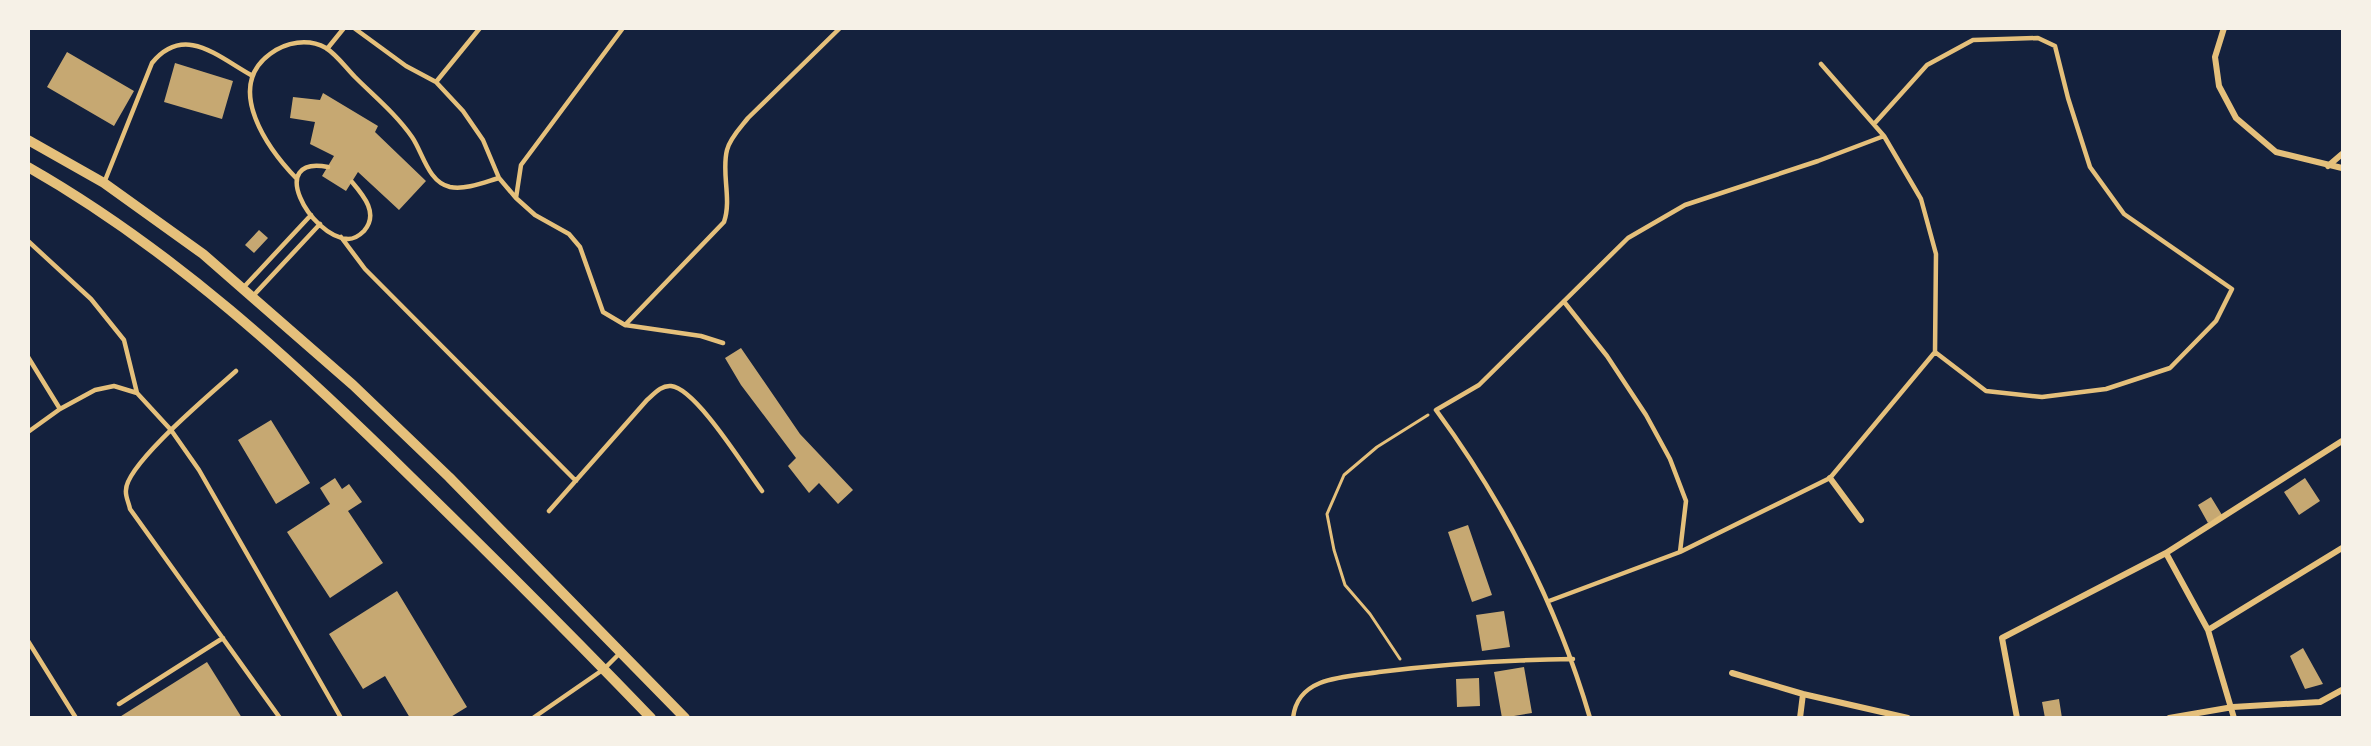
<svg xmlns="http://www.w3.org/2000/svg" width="2371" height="746" font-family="'DejaVu Sans',sans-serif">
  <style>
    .building { fill: #c6a872 }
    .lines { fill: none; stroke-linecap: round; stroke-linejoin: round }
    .path { stroke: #e5c07b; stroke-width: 3 }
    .service { stroke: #e5c07b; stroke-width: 4.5 }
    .minor { stroke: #e5c07b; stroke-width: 6 }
    .tertiary { stroke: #e5c07b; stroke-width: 10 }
  </style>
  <rect width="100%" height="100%" fill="#14213d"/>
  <!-- building -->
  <path class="building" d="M67,52l67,39 -20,35 -67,-39z
    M175,63l58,18 -11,38 -58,-17z
    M323,93l55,33 -3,6 51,49 -27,29 -41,-38 -12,19 -24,-15 12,-20 -24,-12 5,-22 -25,-4 3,-21 27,3z
    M259,230l9,8 -14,15 -9,-8z
    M741,348l59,86 53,56 -15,14 -19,-21 -10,10 -21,-27 8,-8 -55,-73 -16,-27z
    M271,420l39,63 -34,21 -38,-64z
    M335,478l7,11 7,-5 13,18 -14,9 35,52 -53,35 -43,-66 43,-28 -10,-16z
    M2305,478l15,23 -21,14 -15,-23z
    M2211,497l11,18 -14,8 -10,-18z
    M1468,525l24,70 -20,7 -24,-70z
    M397,591l70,116 -18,11h-39l-25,-42 -22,13 -34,-55z
    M1504,611l6,36 -28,4 -6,-36z
    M2303,648l20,36 -18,5 -15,-33z
    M207,662l35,56h-124z
    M1524,667l8,46 -30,5 -8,-46z
    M1479,678l1,28 -23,1 -1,-28z
    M2059,699l3,19h-17l-3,-16z"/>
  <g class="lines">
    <!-- path -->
    <path class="path" d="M1400,659l-30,-45 -25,-29 -11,-35 -7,-36 17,-39 33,-28 51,-32"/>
    <!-- service -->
    <path class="service" d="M354,28l52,38 30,16 27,29 20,29 16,38 17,20 19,17 34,19 11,13 23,65 22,13 76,11 22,7
      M327,49l17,-21
      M436,82l44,-54
      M1874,124l53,-59 46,-25 65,-2 17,8 13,52 22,69 34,47 108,75 -16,32 -46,47 -64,21 -64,8 -56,-6 -51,-39
      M328,167c-62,-12 -19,69 20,72 7,0 12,-4 16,-8 15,-17 0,-35 -12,-49
      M297,179c-29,-30 -73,-91 -27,-125 16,-12 38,-16 56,-6 11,7 20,20 29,29 20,20 41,37 57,60 11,16 16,45 38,50 16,3 35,-5 49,-9
      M104,183l48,-120c32,-39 65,-7 99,12
      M516,198l5,-33 102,-137
      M341,237l24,32 211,212
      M28,241l63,58 33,41 13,53
      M243,288l68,-73
      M253,296l67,-72
      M1565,303l42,53 39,59 24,44 16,42 -6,51
      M625,325l99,-103c8,-23 -3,-49 3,-72 3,-12 14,-23 21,-32l92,-90
      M28,357l32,52
      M236,371c-22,20 -110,93 -110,119 -1,6 3,13 4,19l150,209
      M28,432l32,-23 35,-19 19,-4 23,7 34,37 28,40 142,248
      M549,511l98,-111c7,-6 14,-15 24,-14 25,2 75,84 91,105
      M1549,601l131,-49 150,-74 105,-126 1,-98 -15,-55 -37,-63 -63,-72
      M28,641l48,77
      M119,704l104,-66
      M533,718l71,-49 16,-16
      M1293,718c2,-17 10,-28 27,-35 18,-7 39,-8 59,-11 64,-8 129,-12 194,-13
      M1590,718c-33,-113 -85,-214 -154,-308l43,-25 149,-147 57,-33 133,-44 66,-25"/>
    <!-- minor -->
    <path class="minor" d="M2224,28l-9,29 4,29 17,32 40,34 66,16
      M2328,166l14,-12
      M1830,478l31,42
      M2166,553l42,77 26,88
      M2208,630l134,-82
      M1732,673l71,21 105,24
      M1800,718l3,-24
      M2017,718l-15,-80 164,-85 176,-112
      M2169,718l64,-11 87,-5 22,-12"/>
    <!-- tertiary -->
    <path class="tertiary" d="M28,140l76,43 99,71 150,131 96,92 236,241
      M28,167c144,82 266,195 383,310 81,79 161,159 240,241"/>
  </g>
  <!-- border -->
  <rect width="2371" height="746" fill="none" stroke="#f6f1e7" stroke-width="60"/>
</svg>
